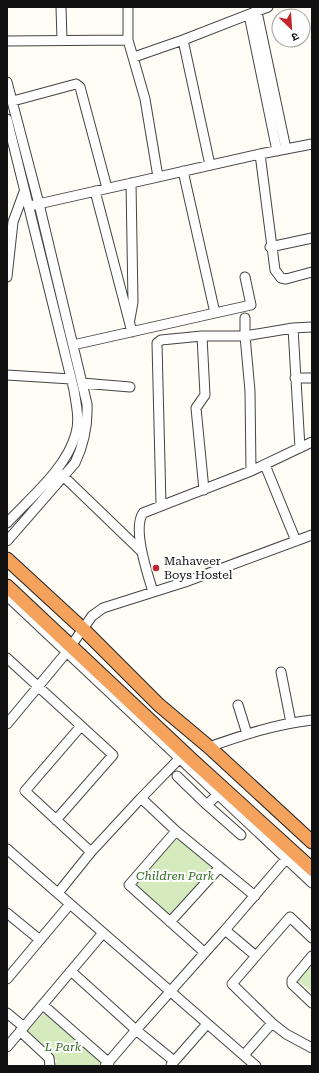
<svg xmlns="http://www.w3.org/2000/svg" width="319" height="1073" font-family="'Roboto Serif','Noto Sans Devanagari',serif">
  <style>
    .park { fill: #d5ebbd }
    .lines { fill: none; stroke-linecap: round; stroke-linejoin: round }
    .minor-casing { stroke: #444; stroke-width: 11 }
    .highway-casing { stroke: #222; stroke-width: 15 }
    .minor { stroke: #fff; stroke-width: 9 }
    .highway { stroke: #f5a25d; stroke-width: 13 }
    .poi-dot { fill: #c4262e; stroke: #fff; stroke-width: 1.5 }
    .labels { text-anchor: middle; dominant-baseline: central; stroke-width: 4; stroke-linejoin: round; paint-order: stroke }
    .poi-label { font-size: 12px; fill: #111; stroke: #fff; text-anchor: start }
    .park-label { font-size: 12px; font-style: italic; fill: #2f6b1f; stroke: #fff }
  </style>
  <rect width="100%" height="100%" fill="#fffdf5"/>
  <!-- park -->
  <path class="park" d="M179,835l36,31 -45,50 -35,-31z
    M312,963v29l-14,-11z
    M45,1012l58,50 -3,4h-48l5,-5 -31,-28z"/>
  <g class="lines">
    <defs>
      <path id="minor" d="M61,7l1,33
        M128,7v33l17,59 13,78
        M257,12l29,137
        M249,15l28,136
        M183,40l85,-33
        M7,41l121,-1
        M134,57l49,-17 27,125
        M7,82l32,122 48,200c1,21 -3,40 -12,59l-68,78
        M13,101l63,-17 4,3 27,101
        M7,119l67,271c2,14 6,29 2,43 -9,35 -45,64 -69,90
        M260,154l15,116 6,8 5,1 26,-7
        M183,171l32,142 36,-8 -6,-28
        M95,191l37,141
        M34,205l226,-51 52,-10
        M270,247l42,-9
        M7,277l6,-55 11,-30
        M130,319l3,-17 -2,-119
        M202,336l3,59 -9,13 8,82
        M73,345l142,-32
        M7,375l64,4
        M295,378h17
        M82,383l48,4
        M300,448l-7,-120 19,-1
        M265,465l31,76
        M251,471l-1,-80 -5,-55 48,-8
        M59,472l82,79
        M161,505l-4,-162 4,-3 41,-4h43v-18
        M153,592c-5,-17 -21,-63 -10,-79l108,-42 61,-29
        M7,596l305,287
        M7,658l106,97 -57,65
        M281,672l10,51
        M238,705l9,29
        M7,724l59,-71 26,-37 11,-8 82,-26 127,-47
        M81,726l-56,65 66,61
        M209,747c34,-12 67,-23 103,-27
        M180,758l-39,40 35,33 79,65
        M177,776l30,29
        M218,794l-11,11 34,30
        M176,831l-47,54 75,67
        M7,849l249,217
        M58,893l33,-41 50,-54
        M7,913l33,27
        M170,922l50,-55
        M225,930l61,-71
        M256,956l34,-39 22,21
        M312,956l-20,24v4l20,19
        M72,972l64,58 89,-100 31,26 -24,28 40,39
        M7,979l63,-75
        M43,1005l66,58
        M7,1013l17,14
        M20,1031l29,27 1,8
        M7,1047l96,-114
        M244,1055l28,-32 14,11 26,14
        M171,1065l36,-41
        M105,1066l31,-36 38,31"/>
      <path id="highway" d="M7,559l76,70 76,76 50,42 103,95
        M7,586l184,173 121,110"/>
    </defs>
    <!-- minor casing -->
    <use href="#minor" class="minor-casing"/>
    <!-- highway casing -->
    <use href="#highway" class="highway-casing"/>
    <!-- minor -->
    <use href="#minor" class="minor"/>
    <!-- highway -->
    <use href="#highway" class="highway"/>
  </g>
  <!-- markers -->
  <circle class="poi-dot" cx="156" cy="568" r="4"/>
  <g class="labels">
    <!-- poi labels -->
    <g class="poi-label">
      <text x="164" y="561">Mahaveer<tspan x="164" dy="14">Boys Hostel</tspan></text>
    </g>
    <!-- park labels -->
    <g class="park-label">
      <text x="175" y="876">Children Park</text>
      <text x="63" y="1047">L Park</text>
    </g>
  </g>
  <!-- border -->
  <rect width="319" height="1073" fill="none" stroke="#111111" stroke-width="16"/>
  <!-- north arrow -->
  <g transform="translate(291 28) rotate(155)"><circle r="19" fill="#ffffff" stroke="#a0a0a0"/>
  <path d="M0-3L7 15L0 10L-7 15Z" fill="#c4262e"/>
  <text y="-6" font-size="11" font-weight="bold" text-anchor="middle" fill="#111111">उ</text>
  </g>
</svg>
